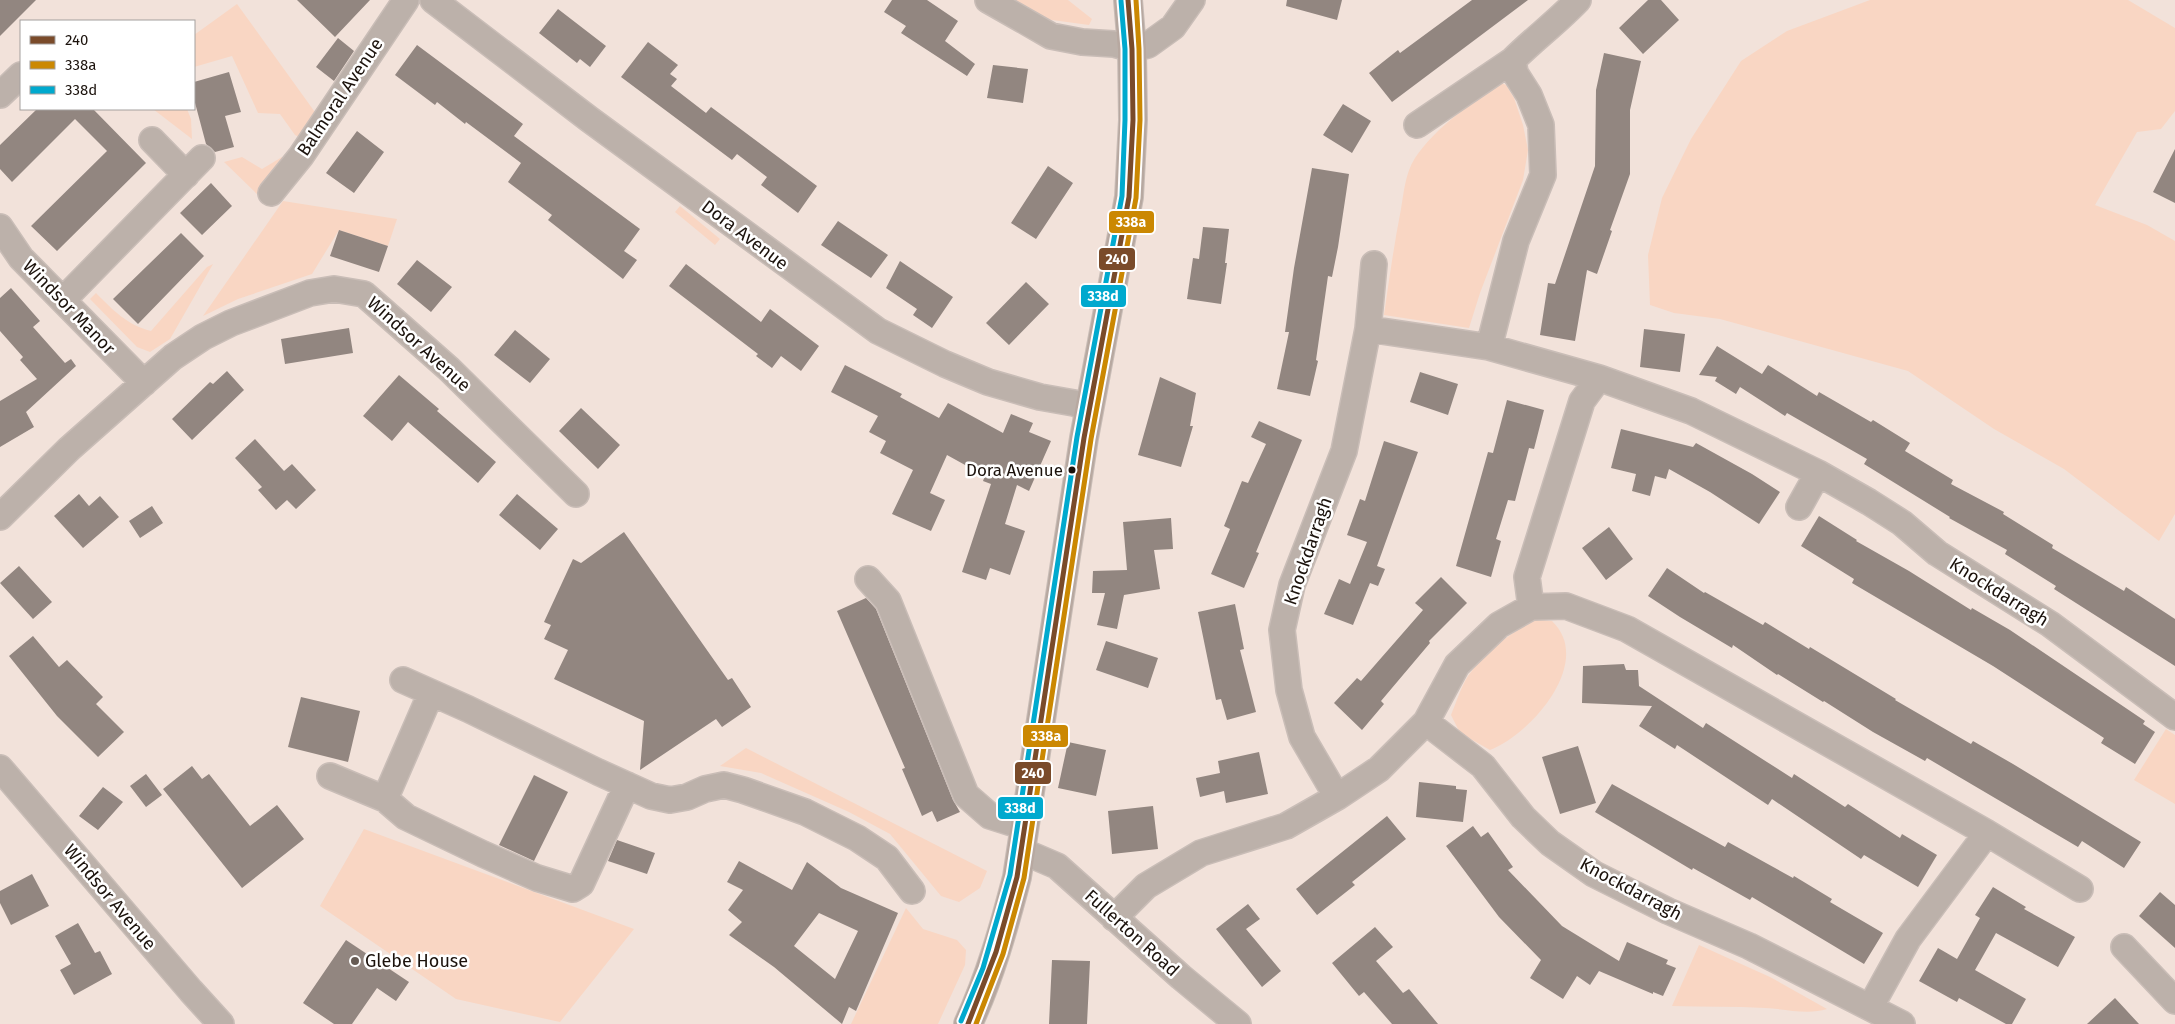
<svg xmlns="http://www.w3.org/2000/svg" width="2175" height="1024" font-family="'Fira Sans',sans-serif">
  <style>
    .green { fill: #f9d6c3 }
    .building { fill: #928680; fill-rule: evenodd }
    .lines { fill: none; stroke-linecap: round; stroke-linejoin: round }
    .minor-casing { stroke: #c9bdb7; stroke-width: 28 }
    .primary-casing { stroke: #c9bdb7; stroke-width: 30 }
    .minor { stroke: #bcb1aa; stroke-width: 25 }
    .primary { stroke: #b7a8a0; stroke-width: 28 }
    .bus-1-casing { stroke: #fff; stroke-width: 9 }
    .bus-2-casing { stroke: #fff; stroke-width: 9 }
    .bus-3-casing { stroke: #fff; stroke-width: 9 }
    .bus-1 { stroke: #7a4b2a; stroke-width: 5 }
    .bus-2 { stroke: #cb8802; stroke-width: 5 }
    .bus-3 { stroke: #00a9ce; stroke-width: 5 }
    .bus-dot { fill: #1b120c; stroke: #fff; stroke-width: 2 }
    .poi-dot { fill: #665b54; stroke: #fff; stroke-width: 2 }
    .labels { text-anchor: middle; dominant-baseline: central; stroke-width: 5; stroke-linejoin: round; paint-order: stroke }
    .bus-label { font-size: 17px; fill: #1b120c; stroke: #fff; text-anchor: end }
    .street-label { font-size: 18px; fill: #1b120c; stroke: #fff }
    .poi-label { font-size: 18px; fill: #1b120c; stroke: #fff; text-anchor: start }
    .line-badge { stroke: #fff; stroke-width: 2 }
    .badge-label { font-size: 14px; text-anchor: middle; font-weight: bold; fill: #fff }
  </style>
  <rect width="100%" height="100%" fill="#f2e2da"/>
  <!-- green -->
  <path class="green" d="M1012,0h56l24,19 -3,6 -44,-6z
    M1870,0h258l47,28v83l-14,18 -24,3 -42,73 52,20 28,16v273l-16,27 -95,-72 -70,-40 -86,-58 -188,-52 -46,-6 -24,-8 -2,-50 14,-57 29,-59 50,-78 46,-30z
    M237,4l80,111 -16,23 -6,-3 -15,-21 -22,-1 -26,-57 -38,11v-32z
    M1501,83l5,2 8,13 9,27 5,25 -5,30 -43,113 -11,35 -85,-13c5,-35 10,-70 17,-106 3,-17 4,-35 14,-51 21,-31 55,-54 86,-75z
    M153,109h34l4,10 1,20z
    M242,157l20,12 20,-12 3,7 -26,32 -35,-34z
    M283,201l114,18 -9,27 -49,-16 -27,44 -74,25 -35,17z
    M680,206l40,33 -5,6 -40,-33z
    M213,264l-43,75 -20,13 -13,-5 -47,-48 6,-6c17,17 31,32 55,38l56,-64z
    M1536,620l16,1c43,41 -22,114 -62,129l-30,-17 -9,-18c5,-12 10,-28 17,-39 18,-25 42,-43 68,-56z
    M2166,729l9,6v69l-41,-24z
    M746,748l241,123 -7,17 -21,14 -18,-6 -51,-62 -41,-22 -88,-39 -41,-7z
    M364,829l270,100 -74,93 -104,-23 -136,-93z
    M906,908l17,21 34,11 9,10 -1,15 -27,59h-87z
    M1699,945l71,32 57,32c-19,6 -42,0 -62,-1 -31,-2 -62,-1 -93,-2z"/>
  <!-- building -->
  <path class="building" d="M0,0h36l-36,36z
    M297,0h73l-35,37z
    M892,0h35l31,21 -13,20 30,23 -8,12 -66,-43 5,-7 -22,-14z
    M1287,0h55l-5,20 -51,-14z
    M1472,0h56l-136,102 -23,-29 29,-23 2,3z
    M1648,0h13l18,20 -36,34 -24,-26z
    M558,9l48,37 -16,21 -10,-8 -3,4 -38,-30z
    M338,38l16,13 -20,30 -18,-14z
    M648,42l30,23 -8,9 7,5 -6,7 35,27 5,-6 106,79 -19,27 -37,-28 6,-8 -30,-23 -5,6 -111,-83z
    M417,45l106,79 -9,12 126,93 -16,22 13,9 -14,19 -75,-59 4,-5 -44,-33 13,-19 -55,-41 -1,2 -28,-22 -2,3 -40,-30z
    M1604,53l37,8 -11,49v64l-20,56 2,1 -15,43 -10,-4 -12,71 -35,-6 8,-52 7,1 40,-118 1,-76z
    M993,65l35,4 -5,34 -36,-5z
    M229,72l12,40 -16,4 9,31 -19,5 -9,-8 -12,-45v-17z
    M1343,104l28,17 -19,32 -29,-18z
    M37,109h56l53,54 -89,88 -26,-25 76,-75 -32,-32 -63,63 -12,-13v-24z
    M357,131l27,21 -30,41 -28,-20z
    M2175,149v54l-22,-11z
    M1048,166l25,17 -37,56 -25,-16z
    M1312,168l37,6 -11,73 -6,30 -4,-1 -12,84 2,1 -8,35 -33,-7 12,-57h-4l9,-64z
    M211,183l21,23 -30,29 -22,-22z
    M838,221l50,34 -17,23 -50,-33z
    M1203,227l26,2 -4,34h2l-6,41 -34,-5 6,-41 6,1z
    M339,230l49,16 -9,26 -49,-16z
    M181,233l23,23 -66,68 -25,-25z
    M417,260l35,27 -21,25 -34,-28z
    M900,261l53,36 -21,31 -19,-13 4,-6 -31,-21z
    M686,264l75,58 9,-13 49,37 -18,25 -20,-15 -9,12 -16,-12 2,-2 -89,-68z
    M1026,282l23,22 -40,41 -23,-22z
    M11,288l29,33 -7,6 32,36 6,-4 5,7 -50,46 8,15 -34,20v-46l37,-22 -17,-19 3,-3 -23,-26v-33z
    M349,328l4,25 -68,11 -4,-25z
    M1644,329l41,5 -5,38 -40,-5z
    M515,330l35,29 -20,24 -36,-28z
    M1717,346l45,28 6,-9 49,31 2,-4 52,30 2,-2 37,23 -5,8 48,29 -2,4 53,28 -1,2 50,31 -1,3 72,43 2,-4 49,32v47l-121,-77 2,-3 -51,-32 2,-4 -58,-32 1,-1 -86,-53 3,-5 -80,-46 -2,3 -45,-29 -4,7 -21,-13 2,-4 -18,-2z
    M845,365l57,29 -2,3 39,21 9,-15 55,30 8,-19 22,9 -4,9 22,9 -22,50 -12,-6 -12,39 20,7 -15,44 -20,-7 -4,12 -24,-8 29,-88 -8,-3 2,-5 -38,-21 -17,38 15,7 -14,31 -39,-17 21,-44 -33,-17 6,-12 -17,-9 9,-16 -47,-24z
    M227,371l17,19 -52,50 -20,-21 38,-37 3,2z
    M1420,372l38,12 -10,31 -38,-13z
    M399,375l40,34 -2,2 59,51 -18,21 -70,-61 -16,19 -29,-25z
    M1160,377l36,16 -6,33h3l-12,41 -43,-12z
    M1507,400l37,10 -10,39 -5,-1 -14,53 -7,-1 -12,39 5,2 -10,36 -35,-11 32,-114 5,1z
    M581,408l39,37 -22,24 -39,-38z
    M1259,421l43,19 -46,112 3,1 -15,35 -33,-14 19,-45 -6,-3 18,-45 6,2 18,-39 -15,-7z
    M1621,429l72,18 3,-4 56,31 28,18 -21,32 -49,-32 -41,-23 -3,10 -11,-3 -5,20 -18,-5 4,-17 -25,-6z
    M255,439l29,32 8,-7 24,26 -20,19 -9,-9 -11,10 -18,-20 4,-3 -27,-29z
    M1384,441l34,11 -41,114 8,3 -7,17 -8,-3 -17,42 -29,-11 15,-35 11,5 17,-42 -20,-7 13,-36 5,2z
    M79,494l10,12 11,-10 19,21 -36,31 -29,-32z
    M517,494l41,35 -18,21 -41,-35z
    M152,506l11,17 -23,15 -11,-17z
    M1819,516l38,24 -1,1 53,30 62,39 1,-2 38,22 135,91 -2,3 12,8 -20,32 -34,-21 3,-5 -111,-72 -141,-83 2,-4 -53,-33z
    M1171,518l2,31 -19,1 6,39 -36,6 -7,34 -20,-4 8,-32h-13l1,-22 34,-1 -4,-48z
    M1609,527l24,32 -27,21 -24,-32z
    M624,532l104,148 4,-2 19,29 -29,20 -6,-8 -76,51 4,-49 -90,-42 14,-29 -24,-11 7,-14 -7,-3 29,-63 8,4z
    M19,566l33,36 -19,17 -33,-36z
    M1667,568l37,25 1,-1 58,33 2,-3 44,27 1,-2 86,52 -1,1 76,44 2,-3 40,23 128,78 -17,26 -42,-27 -4,6 -151,-89 -2,3 -52,-29 -49,-31 -1,1 -45,-28 -1,1 -44,-30 -1,3 -52,-31 -32,-21z
    M1441,577l26,26 -38,38 1,2 -49,58 3,3 -22,26 -28,-27 23,-25 4,3 62,-71 -8,-7z
    M866,598l10,11 77,191 7,12 -23,10 -5,-11 -10,5 -20,-47 3,-1 -68,-157z
    M1235,604l9,45 -4,1 16,62 -29,8 -6,-21 -5,1 -18,-88z
    M33,636l26,31 8,-7 36,37 -7,7 28,28 -26,25 -41,-41 -48,-60z
    M1106,641l52,17 -10,30 -52,-18z
    M1624,664l2,6h12l1,16 64,42 3,-5 86,55 2,-4 51,33 3,-3 52,34 2,-4 35,21 -19,32 -54,-32 -3,4 -89,-60 -4,6 -91,-60 -2,4 -36,-23 13,-20 -70,-3 1,-37z
    M301,697l59,14 -12,51 -60,-15z
    M1068,742l38,8 -10,46 -38,-8z
    M1578,746l18,57 -36,11 -18,-57z
    M1259,752l9,42 -42,9 -2,-12 -24,6 -4,-19 24,-5 -2,-12z
    M192,766l10,13 7,-5 41,52 27,-21 27,34 -62,49 -79,-99z
    M146,774l16,21 -16,12 -16,-21z
    M534,775l34,17 -34,69 -35,-16z
    M1419,782l37,4v3l11,1 -4,32 -47,-5z
    M1612,784l113,63 3,-5 65,36 1,-2 38,23 -2,3 53,31 -19,31 -112,-67 -2,3 -57,-32 -1,2 -97,-58z
    M103,787l20,15 -25,28 -19,-14z
    M1153,806l5,43 -46,5 -4,-43z
    M1387,816l19,23 -54,43 3,3 -38,30 -21,-26z
    M1473,826l8,11 7,-5 25,35 -5,3 54,56 57,35 8,-19 41,18 -2,4 10,4 -13,28 -10,-4v2l-54,-23 -9,14 -13,-9 -14,23 -33,-21 11,-18 -42,-43 -53,-71z
    M617,840l38,13 -8,21 -39,-13z
    M739,861l53,29 15,-28 34,26 57,25 -42,98 -7,-4 -7,17 -68,-57 -45,-32 13,-13 -14,-12 15,-20 -16,-8zM819,913l39,18 -23,48 -41,-33z
    M32,874l17,32 -38,19 -11,-22v-12z
    M1993,887l33,20 -2,2 51,28 -17,30 -62,-34 -21,37 51,29 -14,25h-6l-47,-26 -2,4 -38,-21 19,-33 19,11 23,-41 -5,-3z
    M2160,892l15,13v43l-36,-32z
    M1248,904l12,15 -14,10 35,42 -19,16 -46,-58z
    M78,923l17,30 5,-2 12,23 -38,21 -14,-25 11,-6 -16,-28z
    M1375,927l18,20 -17,14 27,32 6,-4 29,35h-46l-28,-32 -5,4 -27,-33z
    M346,940l63,42 -13,19 -19,-13 -25,36h-18l-31,-21z
    M1052,960l38,1 -3,63h-38z
    M2115,998l24,26h-52z"/>
  <g class="lines">
    <defs>
      <path id="minor" d="M433,0l156,119 289,212 67,33 43,18 52,15 34,6 16,6
        M988,0l63,36 31,6 32,2 18,5 16,-4 25,-18 19,-27
        M0,95l21,-20
        M1417,125l96,-65
        M152,140l34,35
        M271,193l30,-37 105,-156
        M0,227l21,31 123,125
        M63,300l139,-142
        M1368,329l6,-65
        M1489,347l27,-106 27,-66 -2,-50 -12,-30 -14,-22 -2,-13c21,-21 44,-38 65,-60
        M1799,507l19,-34
        M0,517l69,-68 104,-92 30,-20 28,-14 79,-30 24,-4 30,5 85,75 127,125
        M868,579l20,22 78,194 24,21 35,11
        M1531,607l-4,-30 55,-176 17,-23 92,33 127,62 51,29 33,21 35,30 113,71 125,93
        M403,680l65,29 130,63 53,24 19,4 17,-3 18,-8 19,-4 19,5 62,22 52,26 30,20 25,33
        M1426,722l57,44 40,51 27,26 44,31 74,37 81,35 153,78
        M0,768l191,223 30,33
        M330,776l55,23 46,-106
        M1337,797l-35,-60 -13,-47 -7,-60 10,-45 52,-134 24,-122 121,18 110,31
        M385,799l21,18 77,37 54,24 36,11 8,-5 46,-99
        M1022,851l35,15 124,111 57,47
        M1114,918l32,-32 55,-33 85,-27 51,-29 42,-28 47,-47 31,-57 42,-40 32,-18 35,-1 61,23 360,204 93,56
        M2124,947l51,54
        M1871,1006l37,-67 79,-106"/>
      <path id="primary" d="M968,1024c22,-47 36,-97 49,-147l67,-439 45,-241 4,-77 -1,-71 -4,-49"/>
    </defs>
    <!-- minor casing -->
    <use href="#minor" class="minor-casing"/>
    <!-- primary casing -->
    <use href="#primary" class="primary-casing"/>
    <!-- minor -->
    <use href="#minor" class="minor"/>
    <!-- primary -->
    <use href="#primary" class="primary"/>
    <defs>
      <path id="bus-1" d="M968,1024l28,-72 21,-75 67,-439 45,-241 4,-77 -1,-71 -4,-49"/>
      <path id="bus-2" d="M976,1024l27,-70 21,-76 67,-439 45,-241 4,-78 -1,-71 -3,-49"/>
      <path id="bus-3" d="M961,1021l22,-53 27,-93 67,-438 45,-241 3,-76v-71l-4,-48"/>
    </defs>
    <!-- bus-1 casing -->
    <use href="#bus-1" class="bus-1-casing"/>
    <!-- bus-2 casing -->
    <use href="#bus-2" class="bus-2-casing"/>
    <!-- bus-3 casing -->
    <use href="#bus-3" class="bus-3-casing"/>
    <!-- bus-1 -->
    <use href="#bus-1" class="bus-1"/>
    <!-- bus-2 -->
    <use href="#bus-2" class="bus-2"/>
    <!-- bus-3 -->
    <use href="#bus-3" class="bus-3"/>
  </g>
  <!-- markers -->
  <circle class="bus-dot" cx="1072" cy="470" r="4.5"/>
  <circle class="poi-dot" cx="355" cy="961" r="5"/>
  <g class="labels">
    <!-- bus labels -->
    <g class="bus-label">
      <text x="1063" y="470">Dora Avenue</text>
    </g>
    <!-- street labels -->
    <g class="street-label">
      <text transform="translate(340 97) rotate(-56)">Balmoral Avenue</text>
      <text transform="translate(745 235) rotate(37)">Dora Avenue</text>
      <text transform="translate(69 307) rotate(46)">Windsor Manor</text>
      <text transform="translate(419 344) rotate(42)">Windsor Avenue</text>
      <text transform="translate(1308 551) rotate(-71)">Knockdarragh</text>
      <text transform="translate(1999 592) rotate(32)">Knockdarragh</text>
      <text transform="translate(1631 889) rotate(28)">Knockdarragh</text>
      <text transform="translate(110 897) rotate(50)">Windsor Avenue</text>
      <text transform="translate(1132 933) rotate(42)">Fullerton Road</text>
    </g>
    <!-- poi labels -->
    <g class="poi-label">
      <text x="365" y="961">Glebe House</text>
    </g>
  </g>
  <g class="line-badge">
    <rect x="1108" y="210" width="47" height="24" rx="5" fill="#cb8802"/>
    <rect x="1098" y="247" width="38" height="24" rx="5" fill="#7a4b2a"/>
    <rect x="1080" y="284" width="47" height="24" rx="5" fill="#00a9ce"/>
    <rect x="1022" y="724" width="47" height="24" rx="5" fill="#cb8802"/>
    <rect x="1014" y="761" width="38" height="24" rx="5" fill="#7a4b2a"/>
    <rect x="997" y="796" width="47" height="24" rx="5" fill="#00a9ce"/>
  </g>
  <g class="badge-label">
    <text x="1131" y="227">338a</text>
    <text x="1117" y="264">240</text>
    <text x="1103" y="301">338d</text>
    <text x="1046" y="741">338a</text>
    <text x="1033" y="778">240</text>
    <text x="1020" y="813">338d</text>
  </g>
  <!-- legend -->
  <rect x="20" y="20" width="175" height="90" fill="#ffffff" stroke="#a4a09e"/>
  <rect x="30" y="36" width="25" height="8" fill="#7a4b2a" stroke="#a4a09e"/>
  <text x="65" y="45" font-size="15" fill="#1b120c">240</text>
  <rect x="30" y="61" width="25" height="8" fill="#cb8802" stroke="#a4a09e"/>
  <text x="65" y="70" font-size="15" fill="#1b120c">338a</text>
  <rect x="30" y="86" width="25" height="8" fill="#00a9ce" stroke="#a4a09e"/>
  <text x="65" y="95" font-size="15" fill="#1b120c">338d</text>
</svg>
